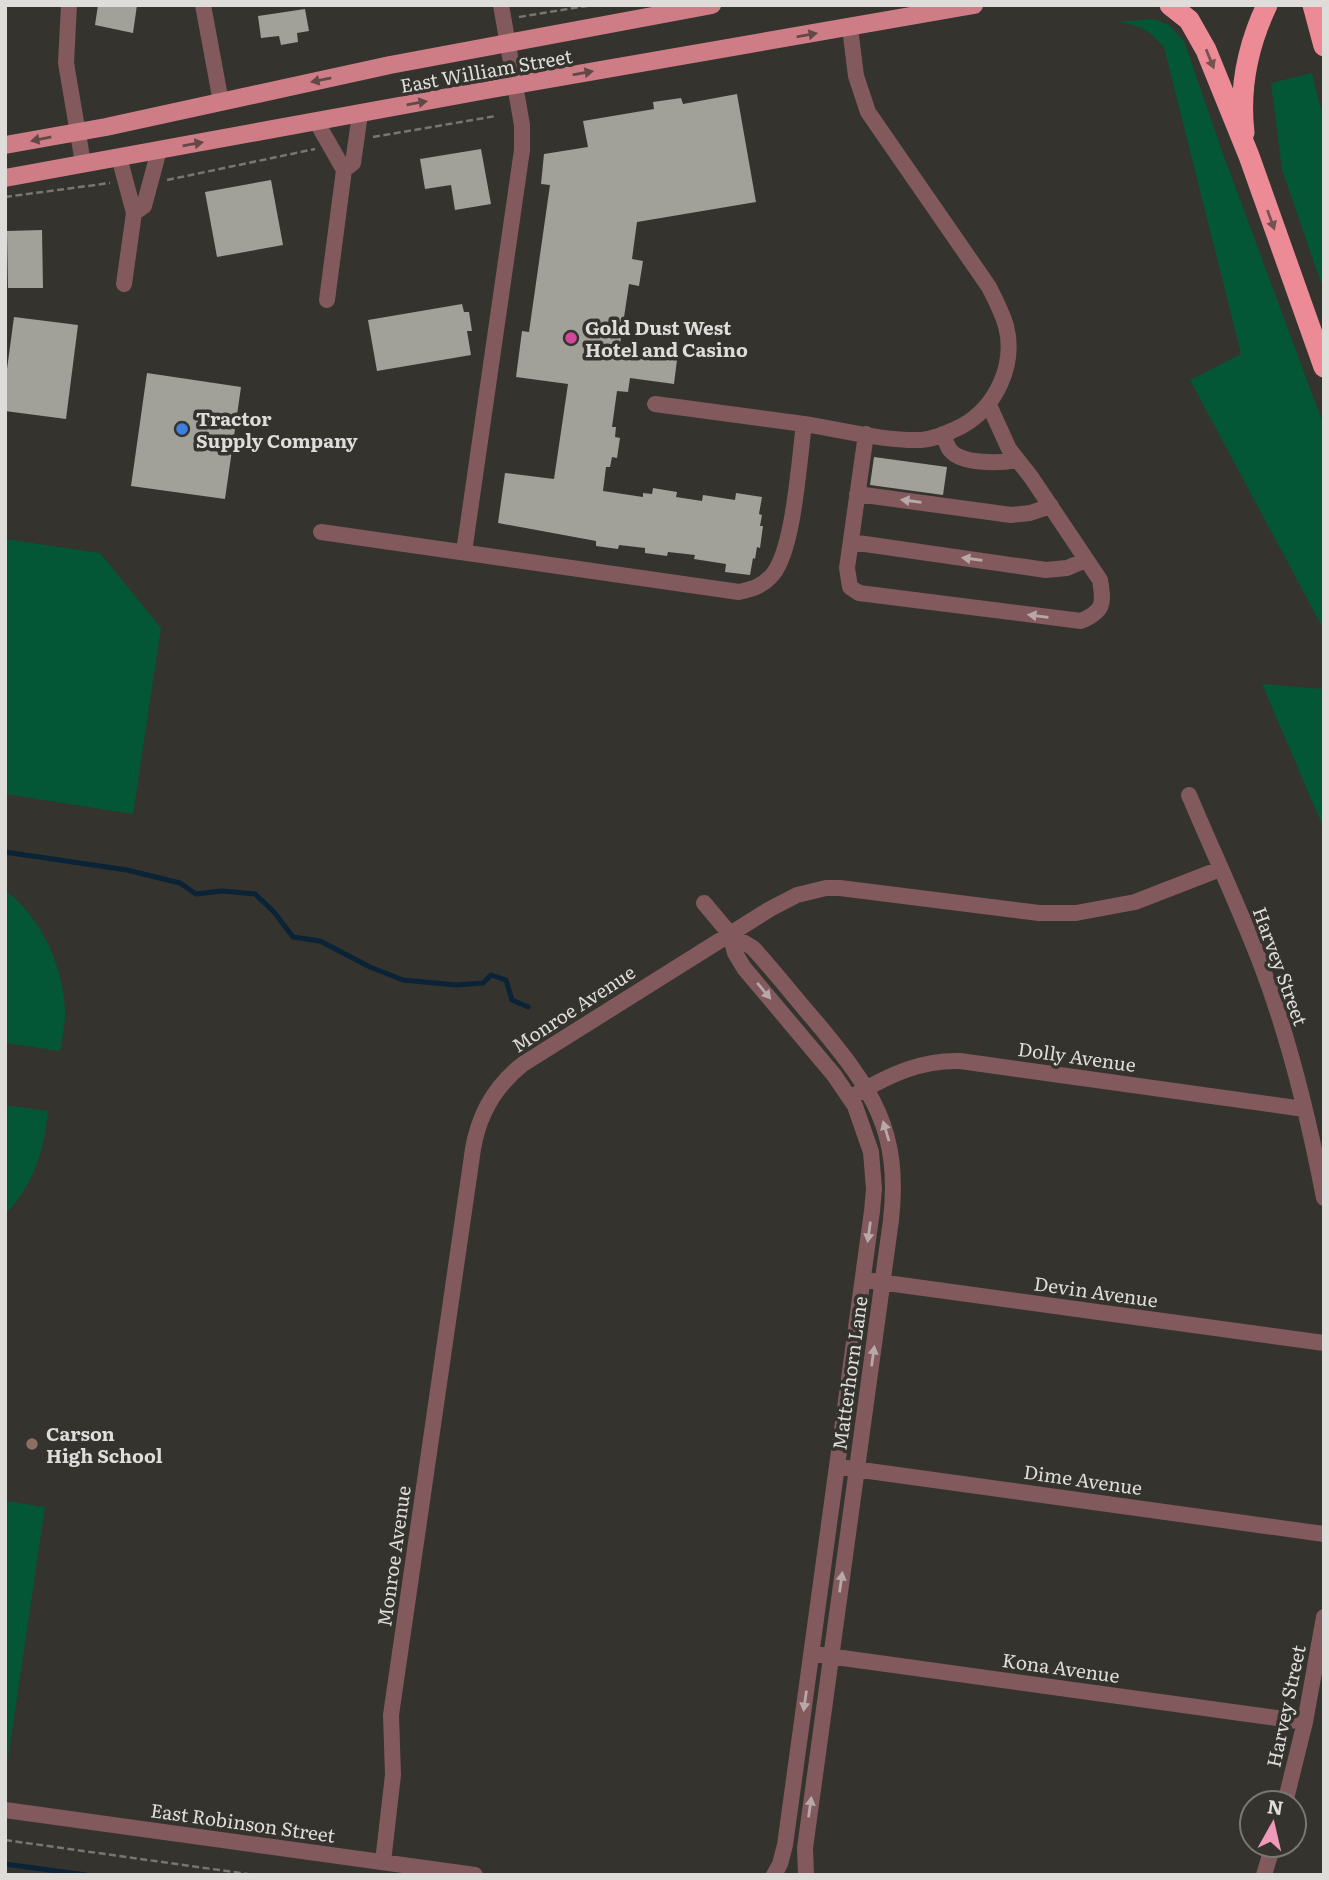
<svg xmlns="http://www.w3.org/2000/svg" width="1329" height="1880" font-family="Literata,serif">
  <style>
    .green { fill: #045736 }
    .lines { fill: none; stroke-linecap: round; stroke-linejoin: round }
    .stream { stroke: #0b2336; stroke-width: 5 }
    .building { fill: #a1a099 }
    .path { stroke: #777671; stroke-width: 2.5; stroke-dasharray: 7 3.5; stroke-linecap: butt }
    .minor { stroke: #82595d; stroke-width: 16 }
    .major { stroke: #ce7d86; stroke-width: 18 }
    .highway { stroke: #ec8b96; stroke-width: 21 }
    .oneway { fill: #624948 }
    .oneway2 { fill: #745252 }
    .oneway3 { fill: #b9a8a8 }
    .hotel-dot { fill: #d1479c; stroke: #34332d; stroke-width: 2.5 }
    .shop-dot { fill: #3f7fe0; stroke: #34332d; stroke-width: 2.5 }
    .education-dot { fill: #8d6e63; stroke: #34332d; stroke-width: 2.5 }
    .labels { text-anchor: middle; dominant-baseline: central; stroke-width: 7; stroke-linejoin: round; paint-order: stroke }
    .street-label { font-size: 19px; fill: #deddda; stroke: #34332d }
    .poi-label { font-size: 19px; font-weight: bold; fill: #deddda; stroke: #34332d; text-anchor: start }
  </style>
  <rect width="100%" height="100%" fill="#34332d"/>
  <!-- green -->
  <path class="green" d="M1153,19l16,6 15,16 38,110 102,275v204l-134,-250 51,-26 -77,-306c-14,-18 -24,-23 -47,-26z
    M1312,73l12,49v169l-42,-121 -11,-87z
    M5,539l95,14 61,75 -28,186 -128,-20z
    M1262,684l62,5v140z
    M5,890c38,29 61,81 60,128 -1,11 -3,22 -5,33l-55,-8z
    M5,1105l43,6c-5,44 -13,70 -43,104z
    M5,1501l40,6 -39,265h-1z"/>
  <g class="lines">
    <!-- stream -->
    <path class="stream" d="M5,852l122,18 53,13 16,11 26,-3 33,3 19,18 19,25 27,4 50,26 33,13 53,5 27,-2 8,-8 15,5 6,20 16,7
      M5,1864l81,11"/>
  </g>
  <!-- building -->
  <path class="building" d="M98,5h39l-4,28 -38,-8z
    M305,9l4,22 -12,2 1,9 -17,3 -2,-9 -18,2 -3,-22z
    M737,94l19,108 -119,20 -5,37 11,2 -4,25 -10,-2 -9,60 16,3 -1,7 42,6 -3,24 -44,-6 -2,14 -11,-1 -5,36h4l-1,10 5,1 -3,20 -5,-1 -2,10h-4l-3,24 40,6v-4l9,1 1,-6 24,4 -1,5 26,4 1,-6 32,5 1,-7 26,4 -3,17 3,1 -2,11h3l-3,22 -3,-1 -2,12 -2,-1 -3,17 -25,-3 1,-8 -32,-5 1,-4 -27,-3 -1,4 -22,-3v-5l-26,-3 -1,4 -22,-3v-5l-98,-18 7,-50 49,6 14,-95 -52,-7 6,-46 7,1 21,-147 -9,-1 3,-30 44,-7 -5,-26 71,-12 -1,-7 28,-4 2,6z
    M481,149l10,55 -36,6 -4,-25 -26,4 -5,-30z
    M271,180l12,65 -66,12 -12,-65z
    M42,230l1,58h-35l-1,-57z
    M462,304l2,8h5l3,19h-5l4,24 -94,16 -9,-51z
    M14,317l64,8 -12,94 -61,-8v-27z
    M147,373l94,14 -16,112 -94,-13z
    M874,457l73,10 -4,28 -73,-10z"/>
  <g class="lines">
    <!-- path -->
    <path class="path" d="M519,17l73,-12
      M373,137l123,-21
      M167,180l148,-31
      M5,197l105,-14
      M5,1840l250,35"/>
    <!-- minor -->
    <path class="minor" d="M69,5l-3,58 17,100
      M203,5l18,97
      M316,121l28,49 -17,130
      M119,157l15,56 -10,71
      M344,170l9,-7 7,-49
      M134,213l10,-7 15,-56
      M655,404c50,7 100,13 149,20 39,6 79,17 117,16 14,-1 29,-8 41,-14 34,-19 54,-61 44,-100 -4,-14 -11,-27 -17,-39l-121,-175 -12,-36 -6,-48
      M866,434l-19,134 3,19 9,6 222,28c23,-10 23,-17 19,-41l-69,-103 -22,-28 -20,-44
      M943,434c2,5 4,12 7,16 12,15 51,13 67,10
      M857,494l154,21 19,-2 21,-7
      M321,532l418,60c14,-3 24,-6 34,-18 21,-26 26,-113 31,-150
      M851,542l195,28 21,-2 19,-8
      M464,552l58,-402v-25l-21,-120
      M1189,795c24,57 51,114 73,172 28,74 47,153 62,231
      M704,903l26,31 23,14c22,24 42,50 63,74 56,67 85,108 75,198l-86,628 1,27
      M730,934l5,19 9,15 90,107 21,31 16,46 3,37 -2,22 -87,634 -5,19 -6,11
      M858,1093c34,-19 63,-33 102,-32l344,48
      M872,1281l452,62
      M847,1468l477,66
      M821,1655l484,67
      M1285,1803l20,-81 19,-105
      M5,1810l470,65
      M383,1862l10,-87 -2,-60 82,-566c6,-36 22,-63 50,-85l247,-155 27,-14 29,-7h14l199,25h37l59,-11 85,-33
      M1264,1875l9,-30"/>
    <!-- major -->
    <path class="major" d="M5,145l101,-18 284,-62 322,-60
      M5,178l487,-89 482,-84"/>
    <!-- highway -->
    <path class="highway" d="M1170,5l19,15 17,30 43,106 75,211
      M1313,5l11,41
      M1244,133c-5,-44 4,-88 23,-128"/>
  </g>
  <!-- one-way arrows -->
  <defs><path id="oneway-solid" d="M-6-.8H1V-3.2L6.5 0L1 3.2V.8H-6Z" transform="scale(1.75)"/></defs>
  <g class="oneway">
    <use href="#oneway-solid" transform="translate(807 35) rotate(-10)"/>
    <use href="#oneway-solid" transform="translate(583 73) rotate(-10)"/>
    <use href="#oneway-solid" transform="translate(321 80) rotate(168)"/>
    <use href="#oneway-solid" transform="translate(417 103) rotate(-10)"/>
    <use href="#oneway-solid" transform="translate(41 139) rotate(169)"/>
    <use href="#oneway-solid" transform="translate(193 144) rotate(-10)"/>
  </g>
  <g class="oneway2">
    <use href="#oneway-solid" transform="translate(1210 59) rotate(68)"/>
    <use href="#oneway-solid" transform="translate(1271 220) rotate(70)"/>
  </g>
  <g class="oneway3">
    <use href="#oneway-solid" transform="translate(911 501) rotate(-172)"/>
    <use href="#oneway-solid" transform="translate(972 559) rotate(-172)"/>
    <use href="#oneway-solid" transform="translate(1038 616) rotate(-173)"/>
    <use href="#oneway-solid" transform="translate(764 991) rotate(50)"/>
    <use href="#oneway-solid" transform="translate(886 1131) rotate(-107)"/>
    <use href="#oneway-solid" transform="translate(869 1232) rotate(98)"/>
    <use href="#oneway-solid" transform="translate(873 1356) rotate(-82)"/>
    <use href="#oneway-solid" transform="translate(841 1582) rotate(-82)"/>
    <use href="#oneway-solid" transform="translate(805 1701) rotate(98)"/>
    <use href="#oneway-solid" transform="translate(810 1807) rotate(-82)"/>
  </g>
  <!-- markers -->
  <circle class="hotel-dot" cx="571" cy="338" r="7"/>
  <circle class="shop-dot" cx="182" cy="429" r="7"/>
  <circle class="education-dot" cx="32" cy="1444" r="7"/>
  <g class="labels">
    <!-- street labels -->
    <g class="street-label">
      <text transform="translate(486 70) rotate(-10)">East William Street</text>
      <text transform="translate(1281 966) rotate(70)">Harvey Street</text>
      <text transform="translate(573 1008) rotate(-33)">Monroe Avenue</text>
      <text transform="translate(1077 1056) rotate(8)">Dolly Avenue</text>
      <text transform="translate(1096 1291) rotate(8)">Devin Avenue</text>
      <text transform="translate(849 1373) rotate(-82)">Matterhorn Lane</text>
      <text transform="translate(1083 1479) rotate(8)">Dime Avenue</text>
      <text transform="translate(393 1556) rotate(-82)">Monroe Avenue</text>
      <text transform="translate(1061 1667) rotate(8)">Kona Avenue</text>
      <text transform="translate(1285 1706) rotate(-78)">Harvey Street</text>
      <text transform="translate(243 1822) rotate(8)">East Robinson Street</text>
    </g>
    <!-- poi labels -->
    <g class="poi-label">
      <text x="585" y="327">Gold Dust West<tspan x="585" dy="22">Hotel and Casino</tspan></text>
      <text x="196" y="418">Tractor<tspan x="196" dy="22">Supply Company</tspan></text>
      <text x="46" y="1433">Carson<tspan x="46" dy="22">High School</tspan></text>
    </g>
  </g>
  <!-- border -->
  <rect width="1329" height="1880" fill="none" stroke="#deddda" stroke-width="14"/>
  <!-- north arrow -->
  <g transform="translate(1273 1824) rotate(8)"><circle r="33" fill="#34332d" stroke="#787772" stroke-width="2"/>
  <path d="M0-5L12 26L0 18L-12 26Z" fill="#ef9ab8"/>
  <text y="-10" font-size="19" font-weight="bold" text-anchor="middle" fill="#deddda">N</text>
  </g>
</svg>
